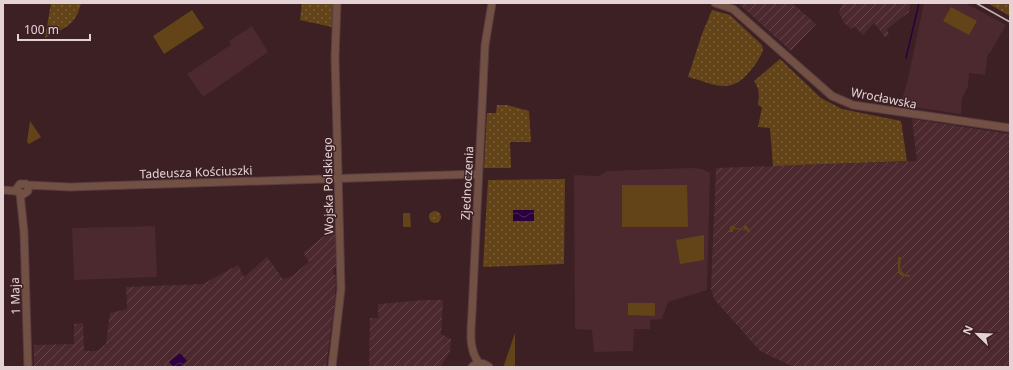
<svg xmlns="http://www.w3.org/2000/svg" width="1013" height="370" font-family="'Noto Sans',sans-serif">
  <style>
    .built { fill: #4c292e }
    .industrial { fill: url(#industrial-furrows) }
    .green { fill: #634418 }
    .park { fill: url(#park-dots) }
    .water { fill: url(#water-waves) }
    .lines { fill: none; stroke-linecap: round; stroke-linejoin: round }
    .stream { stroke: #2a013e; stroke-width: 1.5 }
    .tertiary-casing { stroke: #573c40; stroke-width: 9 }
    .tertiary { stroke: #725144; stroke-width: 7 }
    .rail { stroke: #c5b0b3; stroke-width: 1.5 }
    .labels { text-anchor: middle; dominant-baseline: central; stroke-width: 3; stroke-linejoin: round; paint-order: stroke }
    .street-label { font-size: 12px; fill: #e5d2d4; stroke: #3c2024 }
  </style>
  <defs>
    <pattern id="industrial-furrows" width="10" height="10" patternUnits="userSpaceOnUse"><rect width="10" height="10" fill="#4c292e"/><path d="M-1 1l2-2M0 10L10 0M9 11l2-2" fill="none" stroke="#66474b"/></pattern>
    <pattern id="park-dots" width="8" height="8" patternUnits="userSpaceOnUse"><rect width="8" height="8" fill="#634418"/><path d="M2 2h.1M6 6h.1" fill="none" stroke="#795e39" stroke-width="1.8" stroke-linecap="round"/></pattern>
    <pattern id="water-waves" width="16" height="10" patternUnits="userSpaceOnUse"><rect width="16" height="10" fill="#2a013e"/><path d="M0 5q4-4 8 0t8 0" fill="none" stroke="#492559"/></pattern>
  </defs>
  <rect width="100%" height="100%" fill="#3c2024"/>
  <!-- built -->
  <path class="built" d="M924,3h41l41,22 -16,28h-2l-3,22 -16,-2 -1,13 -6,12 -1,16 -55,-8v-3l-5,-1 7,-23z
    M252,26l16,26 -65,45 -16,-23 42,-28 2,-1 -2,-4z
    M691,168l11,1 8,4 -3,117 -39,12 -6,17 -12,1v9h-16l-1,22 -39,1 -2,-22 -17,-1 -1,-154 25,1 8,-5z
    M155,226l2,51 -83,3 -2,-52z"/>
  <!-- industrial -->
  <path class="industrial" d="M738,3h54l24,21 -25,27z
    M842,3h68l-1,9 -22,17 2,6 -4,2 -11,-14 -11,12 -9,-9 -3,3 -7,-6 -5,-10z
    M912,119l98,15v233h-216l-34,-16 -46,-52 -3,-10 5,-121 201,-7z
    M335,227l1,40 -3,2v4l3,3 -1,23 -9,68h-292v-22l40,-1v-20l9,-1 1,28h13l9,-7 4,-31 17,-4 -1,-22 77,-3 35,-19 6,12 23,-20 16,22 8,-2 18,-15 -6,-9z
    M425,300h18l-2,34 10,5 -1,13 -10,15h-71l1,-49h8v-14z"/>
  <!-- green -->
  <path class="green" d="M951,7l26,14 -8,14 -26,-14z
    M192,10l12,18 -40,26 -11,-18z
    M30,121l11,16 -12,7 -2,-2z
    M622,185h65l1,42h-66z
    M403,213h7l1,14h-8z
    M734,225l1,3 9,1v-4l3,1 3,6 -3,1v-3l-14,-1v3h-4l1,-5z
    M704,235v25l-24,4 -4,-24z
    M898,257h3l-1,12 4,5 6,1v2l-8,-1 -4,-3z
    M628,303h27v13l-27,-1z
    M515,333v34h-10l-1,-2z"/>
  <!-- park -->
  <path class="park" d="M51,3h30c-5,23 -17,25 -36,35z
    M302,3l32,1 -2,23 -32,-7z
    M987,3h23v13z
    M712,10l18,5 32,30 1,5c-3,8 -7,14 -13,21 -20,25 -35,13 -62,6l14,-43z
    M780,59l41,39 21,11 59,12 6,40 -134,5 -3,-38 -12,-1 4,-20 -4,-2c1,-9 2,-16 -4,-24z
    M497,105h10l22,6 2,31h-21l1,26h-27l3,-55h9z
    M565,179l-1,85 -81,3 5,-87z
    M429 217a6 6 0 1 1 12 0a6 6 0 1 1-12 0Z"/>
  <!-- water -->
  <path class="water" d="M513,210h21v11h-21z
    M180,353l7,8 -8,6h-5l-5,-5z"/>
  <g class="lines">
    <!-- stream -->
    <path class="stream" d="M906,58l13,-55"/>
    <defs>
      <path id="tertiary" d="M715,3l18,6 99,87 21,9 157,23
        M27,185l43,2 408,-13
        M3,190l12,1 9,3 4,-3v-5l-2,-2h-6l-3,4 1,4
        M20,193l4,39 4,135
        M479,363c-11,-14 -8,-33 -7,-50l13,-268 7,-42
        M332,367l9,-78 -6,-232 2,-54
        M472,367c5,-5 11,-5 17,0"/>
    </defs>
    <!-- tertiary casing -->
    <use href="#tertiary" class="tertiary-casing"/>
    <!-- tertiary -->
    <use href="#tertiary" class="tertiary"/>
    <!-- rail -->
    <path class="rail" d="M976,3l34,19"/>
  </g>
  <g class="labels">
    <!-- street labels -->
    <g class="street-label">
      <text transform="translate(884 98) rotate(11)">Wrocławska</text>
      <text transform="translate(196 172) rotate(-2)">Tadeusza Kościuszki</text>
      <text transform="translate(467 183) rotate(-87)">Zjednoczenia</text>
      <text transform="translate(328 186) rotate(-91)">Wojska Polskiego</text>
      <text transform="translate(15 296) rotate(-92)">1 Maja</text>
    </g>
  </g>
  <!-- border -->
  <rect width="1013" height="370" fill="none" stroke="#e5d2d4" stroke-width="8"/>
  <!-- north arrow -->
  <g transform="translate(977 334) rotate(293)" stroke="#3c2024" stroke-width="3" paint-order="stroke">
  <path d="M0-3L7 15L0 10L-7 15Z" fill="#e5d2d4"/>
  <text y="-6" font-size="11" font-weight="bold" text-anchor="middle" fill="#e5d2d4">N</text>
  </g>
  <!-- scale -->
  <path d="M18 34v6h72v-6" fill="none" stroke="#e5d2d4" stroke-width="2"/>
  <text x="24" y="34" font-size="12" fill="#e5d2d4" stroke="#3c2024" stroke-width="3" paint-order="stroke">100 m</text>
</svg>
